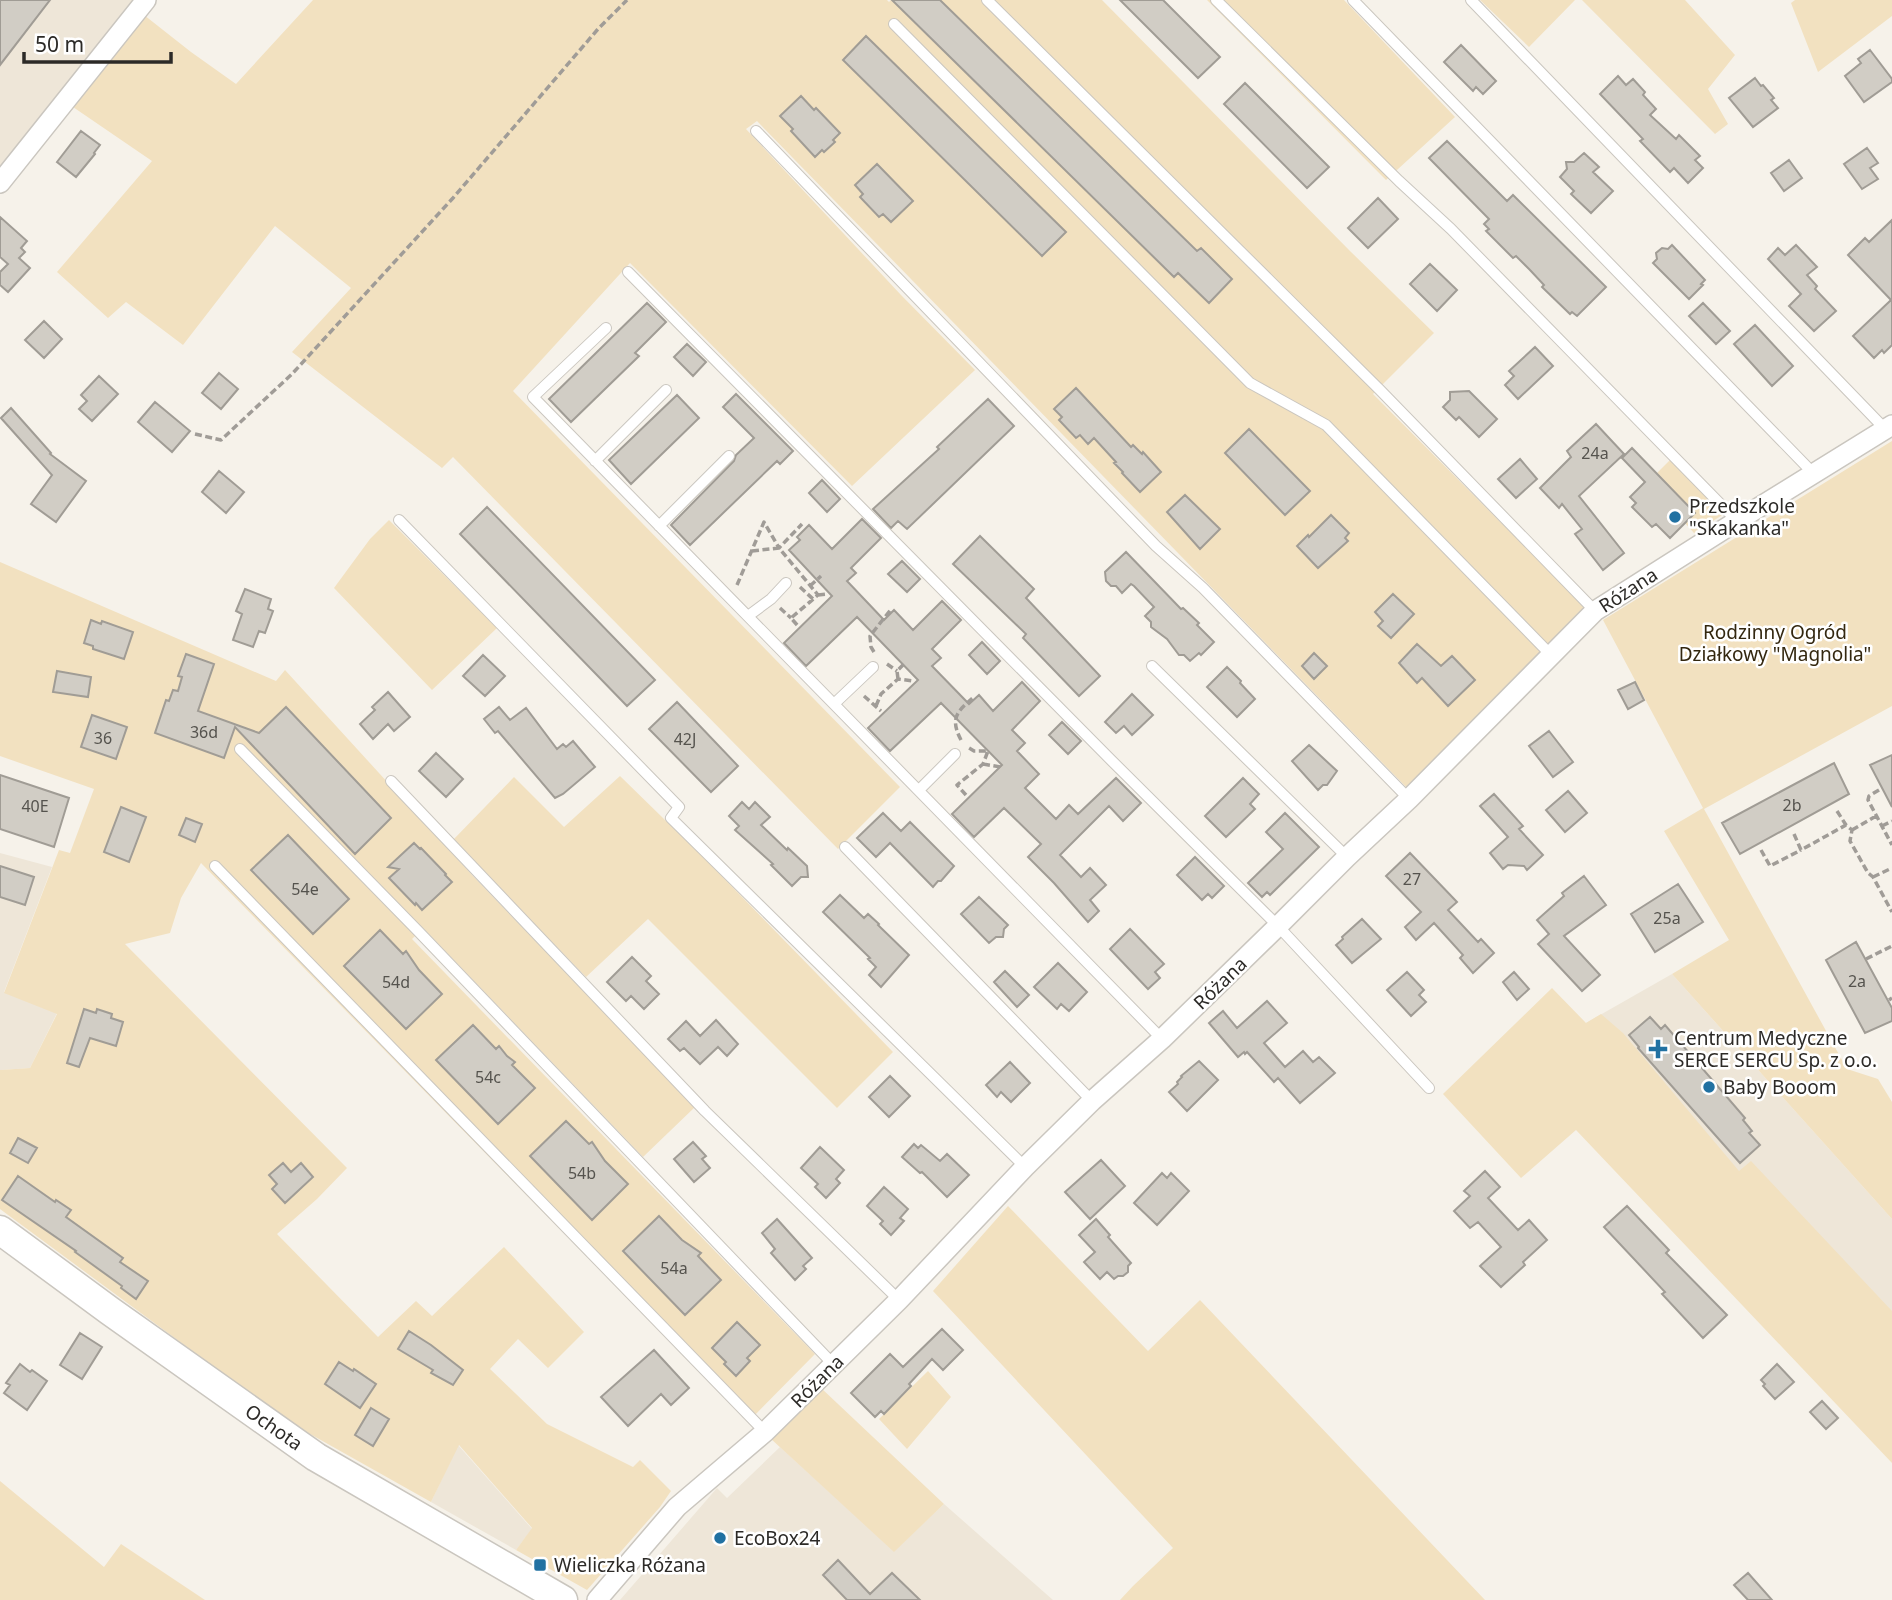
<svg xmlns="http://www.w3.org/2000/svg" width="1892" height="1600" font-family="'Noto Sans',sans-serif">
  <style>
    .built { fill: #eee6d8 }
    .green { fill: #f2e1c0 }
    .building { fill: #d1cdc5; stroke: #a09c95; stroke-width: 2 }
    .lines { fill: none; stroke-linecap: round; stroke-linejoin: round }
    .lane-casing { stroke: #cac6bf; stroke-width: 12 }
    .street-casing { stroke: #cac6bf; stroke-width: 22 }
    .secondary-casing { stroke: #cac6bf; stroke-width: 31 }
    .path { stroke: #a09c97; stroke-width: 3.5; stroke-dasharray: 7 3.5; stroke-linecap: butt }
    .lane { stroke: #fff; stroke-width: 10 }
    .street { stroke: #fff; stroke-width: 19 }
    .secondary { stroke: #fff; stroke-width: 28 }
    .poi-dot { fill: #2171a2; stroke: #fff; stroke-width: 2.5 }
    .labels { text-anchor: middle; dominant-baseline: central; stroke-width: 5; stroke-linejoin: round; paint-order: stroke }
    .number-label { font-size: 16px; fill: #55534e }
    .poi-label { font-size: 19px; fill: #2c2a27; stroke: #fff; text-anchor: start }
    .street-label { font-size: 19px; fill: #2c2a27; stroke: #fff }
    .park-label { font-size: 19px; fill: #33270f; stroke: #fff }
  </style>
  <rect width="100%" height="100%" fill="#f6f2ea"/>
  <!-- built -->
  <path class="built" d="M0,0h144l-144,183z
    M0,853l52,14 -48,125 53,21 -27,55 -30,2z
    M1672,974l220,245v131l-306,-327z
    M458,1445l74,84 -16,21 -85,-48z
    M780,1447l114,104 50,-47 109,96h-433l97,-112 10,10z"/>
  <!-- green -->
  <path class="green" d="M313,0h574l2,2 2,-2h211l248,251 84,82 -61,61 213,214 -179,180 -650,-667 -11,8 155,166 74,75 -123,116 -222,-223 -117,128 387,396 -62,62 -385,-392 -11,11 -150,-116 59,-64 -76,-62 -92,119 -57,-43 -18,16 -51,-46 95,-111 -79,-54 71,-92 47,37 45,32z
    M1207,0h137l111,117 -69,63z
    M1480,0h95l-46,47z
    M1582,0h103l50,55 -27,34 20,35 -13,10z
    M1795,0h97v16l-74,56 -27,-69z
    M1892,441v265l-188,103 143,260 31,10 14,23v117l-220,-245 57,-34 -65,-109 39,-23 -100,-188z
    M1670,460l54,54 -30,19 -9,-10 10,-10 -38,-40z
    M389,520l108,108 -65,62 -98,-102 36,-49z
    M0,562l276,119 9,-11 188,206 222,231 -52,50 -220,-229 -11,11 403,415 -67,68v-8l-99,-94 -448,-457 -20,35 -11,35 -45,11 222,224 -30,31 -40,35 101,103 38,-36 16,15 72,-69 80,85 -36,36 -30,-29 -28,30 57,55 86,43 7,-7 31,31 -11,16 -73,83 -71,-40 16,-22 -73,-83 -28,57 -144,-81 -287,-212v-139l30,-2 27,-54 -53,-21 55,-143 11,3 24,-64 -94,-33z
    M620,776l86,84 187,192 -56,56 -189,-189 -62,58 -133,-137 61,-63 50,50z
    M1552,988l34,35 15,-9 22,19 116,138 12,-10 141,150v152l-316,-333 -55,48 -78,-84z
    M1008,1206l140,145 52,-51 285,300h-365l13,-14 40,-38 -240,-257z
    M928,1371l23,26 -44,52 -28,-30z
    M820,1387l124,117 -50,48 -124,-114z
    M0,1481l104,86 17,-23 84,56h-205z"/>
  <!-- building -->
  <path class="building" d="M0,0h50l-50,65z
    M892,0h48l257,251 4,-3 31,31 -23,24 -31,-30 -4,4z
    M1120,0h43l57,57 -22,21z
    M866,36l200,196 -24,24 -199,-196z
    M1461,45l35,36 -13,13 -7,-7 -3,4 -29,-29z
    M1870,50l22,29v3l-28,20 -19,-26 16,-13 -3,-4z
    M1618,76l8,9 7,-6 12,13 -2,3 13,14 -6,6 26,24 3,-4 21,21 -5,4 8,8 -15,15 -14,-15 -4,4 -30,-31 3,-2 -43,-45z
    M1755,78l6,8 2,-1 11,13 -3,2 7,8 -25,19 -24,-29z
    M1245,83l84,84 -22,21 -83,-84z
    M801,96l13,14 2,-2 24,25 -7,7 2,2 -11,10 -2,-2 -7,7 -24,-26 2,-2 -13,-13z
    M81,131l19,14 -6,8 1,1 -19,23 -19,-15z
    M1447,141l60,60 6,-6 93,92 -29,29 -5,-4 -2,2 -28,-27 2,-2 -14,-15 -14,-14 -3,2 -27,-27 3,-2 -5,-5 5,-5 -60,-61z
    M1867,148l11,15 -8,5 8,11 -16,10 -18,-25z
    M1584,153l15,14 -6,5 20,19 -22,22 -20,-19 3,-3 -14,-14 7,-8 -1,-7h8z
    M1789,160l13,18 -18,13 -13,-18z
    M877,164l36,37 -22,21 -8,-8 -4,3 -19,-20 3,-3 -8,-9z
    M1378,198l20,21 -30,29 -20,-20z
    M0,217l27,24 -6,7 4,4 -6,6 11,10 -22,24 -8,-7v-13l8,-8 -8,-7z
    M1892,220v125l-8,8 -2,-3 -8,8 -21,-22 38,-36 -43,-45 17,-17 4,4z
    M1672,245l33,35 -4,4 2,1 -14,14 -36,-36 4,-4 -1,-6 6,-5 6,1z
    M1796,245l21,22 -10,8 10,11 -2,3 21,22 -22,20 -25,-25 12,-12 -33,-35 10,-11 7,7z
    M1430,264l27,26 -20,21 -27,-27z
    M647,303l19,19 -31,31 4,3 -68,66 -22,-23z
    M1703,303l27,28 -14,13 -27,-28z
    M44,321l18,18 -18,19 -19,-18z
    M1755,325l38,41 -21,20 -38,-42z
    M687,344l19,18 -13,14 -19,-19z
    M1535,347l18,19 -35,33 -13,-14 9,-9 -5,-5z
    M219,373l19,16 -17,20 -19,-16z
    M99,376l19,18 -26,27 -13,-12 8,-8 -6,-6z
    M1076,388l55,59 2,-2 9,9 1,-2 18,20 -21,20 -18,-19 1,-1 -9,-9 2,-1 -22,-24 -6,6 -8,-9 -4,3 -17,-18 3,-3 -8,-8z
    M1469,391l28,28 -18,18 -20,-20 -3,3 -13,-13 7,-7v-8z
    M736,394l57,57 -13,13 -3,-3 -87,84 -19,-20 63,-64 2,-6 18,-17 -31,-31z
    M677,395l22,23 -68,66 -22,-24z
    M988,399l26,27 -107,103 -9,-8 -7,7 -18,-19 66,-60 -2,-2z
    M155,402l35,29 -18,21 -34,-30z
    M11,408l40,45 -1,1 36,27 -30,41 -25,-18 21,-29 -51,-57z
    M1596,424l28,30 -45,42 45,57 -21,17 -28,-36 7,-5 -20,-25 -3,4 -19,-20 31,-31 -4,-6z
    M1249,429l61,62 -25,24 -60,-62z
    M1632,448l63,65 -25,25 -14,-14 -4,3 -20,-20 4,-4 -6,-6 15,-15 -23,-24z
    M1520,459l17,20 -21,19 -18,-19z
    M219,471l25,21 -18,21 -24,-21z
    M822,480l18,19 -13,13 -18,-19z
    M1185,495l35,34 -20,20 -33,-37z
    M487,507l168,173 -28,26 -167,-172z
    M1331,515l18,18 -4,5 3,3 -30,27 -21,-22 11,-11 1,2z
    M862,519l19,19 -30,30 5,5 -9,8 37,39 10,-10 19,20 29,-29 19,19 -29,29 9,9 -9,8 37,38 10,-9 14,16 29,-29 18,19 -28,29 13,13 -8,8 22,23 -14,14 31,31 13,-14 9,9 38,-36 25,25 -18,18 -14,-15 -49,49 21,22 9,-9 16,17 -16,15 9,11 -11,11 -34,-39 -26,-26 13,-13 -37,-36 -30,29 -22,-23 50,-49 -61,-62 -51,48 -22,-23 50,-48 -61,-63 -51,49 -22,-23 48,-47 -43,-46 11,-10 -3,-3 12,-12 23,24z
    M980,536l54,53 -8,9 74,78 -21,20 -56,-58 3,-4 -73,-70z
    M1126,552l55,57 2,-1 16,15 -2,2 17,17 -13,13 -2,-2 -9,8 -6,-6h-5l-12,-16 -16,-12v-5l-6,-6 9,-9 -20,-21 -3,-2 -9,9 -6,-7h-5l-5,-5 -1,-9z
    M902,561l18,18 -13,13 -19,-18z
    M245,589l26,10 -3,10 5,2 -8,22 -6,-2 -6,16 -20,-7 9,-26 -6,-3z
    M1393,594l21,20 -23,24 -13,-12 5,-5 -8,-9z
    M91,620l10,4 1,-3 31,11 -9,27 -31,-10v-3l-9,-3z
    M982,642l18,19 -13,13 -18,-19z
    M1417,644l24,22 11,-10 23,24 -27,26 -26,-28 -5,5 -18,-20z
    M1314,653l13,13 -13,13 -12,-13z
    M186,654l28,10 -16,47 61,22 27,-26 105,111 -36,36 -120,-127 -11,31 -69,-25 11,-33 3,1 4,-11 5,1 4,-14 -4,-1z
    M483,655l22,21 -20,20 -22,-20z
    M1227,667l14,14 -1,2 15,16 -18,18 -30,-30z
    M57,671l34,6 -3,20 -35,-5z
    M1635,682l9,18 -16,9 -10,-19z
    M388,692l22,25 -16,14 -6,-7 -15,15 -13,-15 15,-14 -3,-3z
    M1132,694l21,21 -21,20 -8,-9 -8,7 -11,-11z
    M677,702l61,64 -27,26 -62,-63z
    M499,707l11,13 16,-12 31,41 6,-5 3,3 7,-6 22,26 -32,27 -8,4 -57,-67 -3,2 -11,-14z
    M92,715l35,12 -11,32 -35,-12z
    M1062,722l19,19 -13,13 -19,-19z
    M1549,731l24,31 -20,15 -24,-31z
    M1309,745l28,26 -10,14h-4l-5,5 -26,-29z
    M436,753l27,26 -17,18 -27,-26z
    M1892,755v52l-22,-42z
    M1834,763l15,31 -109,60 -18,-31z
    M0,775l69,23 -15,49 -54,-18z
    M1243,778l16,16 -9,10 5,5 -29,28 -21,-21z
    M1568,791l19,22 -22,19 -19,-22z
    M1494,794l29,32 -4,3 24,26 -16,15 -3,-4 -16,-1 -5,4 -13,-16 18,-16 -28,-31z
    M742,802l7,7 6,-7 15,15 -9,8 26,25 1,-2 19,18 1,11h-7l-9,9 -21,-21 2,-1 -38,-34 4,-4 -10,-10z
    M121,807l25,10 -17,45 -25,-10z
    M883,813l18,18 9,-9 44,44 -13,15h-3l-5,6 -43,-44 -14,14 -19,-19z
    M1285,813l34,34 -49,48 -3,-3 -5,5 -14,-14 35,-34 -17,-17z
    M186,818l16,6 -7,18 -16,-7z
    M288,835l61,64 -36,35 -62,-64z
    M414,843l6,6 1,-1 25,26 -1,1 7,7 -30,28 -6,-7 -1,2 -26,-27 10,-9 -11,-2z
    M1410,853l47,49 -9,8 30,32 3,-3 13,14 -21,20 -13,-15 3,-3 -29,-32 -18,17 -11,-13 16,-15 -35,-36z
    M1195,857l29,29 -12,12 -4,-4 -6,6 -25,-25z
    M0,866l34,11 -9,28 -25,-8z
    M1584,876l22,29 -42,31 36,39 -18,16 -44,-47 11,-10 -12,-14 27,-24 -2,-3z
    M1678,884l25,38 -48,30 -24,-38z
    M840,895l24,23 4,-4 11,10 -1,1 31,30 -28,32 -12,-12 7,-8 -8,-8 2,-1 -47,-46z
    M979,897l29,28 -4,4 -1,8h-7l-7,6 -28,-29z
    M1362,919l19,20 -29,24 -16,-18 7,-6 -1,-2z
    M1130,929l34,35 -9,8 5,6 -12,11 -38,-40z
    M380,930l23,24 3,-3 13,19 23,24 -36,35 -62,-63z
    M1856,942l36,66v13l-27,12 -39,-73z
    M632,957l19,19 -5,5 13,13 -15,15 -13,-13 -5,5 -19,-19z
    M1058,963l29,29 -18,19 -8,-7 -4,5 -23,-22z
    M1005,971l24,24 -12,12 -23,-25z
    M1407,972l17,18 -5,5 7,7 -15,14 -24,-26z
    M1514,972l15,17 -12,11 -14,-18z
    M1267,1001l20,22 -23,20 21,24 18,-16 10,11 6,-5 16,16 -35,30 -22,-25 -4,4 -27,-30 -2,2 -1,-2 -6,5 -29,-34 14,-12 14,17z
    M84,1009l12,4 1,-4 15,5 -1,4 12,4 -7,24 -26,-8 -11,29 -12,-4z
    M1650,1017l11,12 4,-4 80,93 -2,2 9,11 -3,2 11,12 -20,18 -102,-115 1,-1 -10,-12z
    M716,1020l22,24 -11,12 -9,-9 -18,17 -16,-16 -4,3 -12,-12 18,-18 14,15z
    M473,1025l23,24 3,-3 8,10 8,6 -3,3 23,23 -37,36 -62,-64z
    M1199,1061l19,19 -31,31 -18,-19 9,-8 -1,-2 5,-5 -1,-1z
    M1010,1062l20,21 -19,19 -10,-10 -4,5 -11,-12z
    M890,1076l20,20 -21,21 -20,-20z
    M566,1121l23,23 3,-2 13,19 23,23 -36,36 -62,-64z
    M18,1138l19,10 -9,15 -18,-10z
    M693,1142l13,14 -4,3 8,9 -16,14 -20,-23z
    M914,1144l4,4 3,-3 19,16 7,-7 22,21 -22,22 -25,-25 -2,1 -18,-16z
    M820,1147l24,23 -8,9 4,4 -14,15 -11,-11 3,-3 -17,-16z
    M1101,1160l24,26 -35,33 -25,-27z
    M283,1163l8,9 10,-9 12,14 -28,26 -13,-14 5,-5 -8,-9z
    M1485,1171l15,16 -12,11 30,32 11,-10 18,20 -24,22 2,3 -24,22 -21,-21 21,-19 -23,-25 -8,6 -16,-17 16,-15 -6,-5z
    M1162,1173l5,5 4,-5 18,18 -32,34 -23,-22z
    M18,1176l37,26 1,-2 15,10 -5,7 57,41 -3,4 28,19 -12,18 -15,-11 1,-2 -47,-34 1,-1 -74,-51z
    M884,1187l24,22 -8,9 4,3 -13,14 -11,-11 3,-3 -16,-15z
    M1627,1206l42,44 -3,3 61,62 -24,23 -41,-44 3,-2 -61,-65z
    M659,1216l23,24 19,13 -3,3 23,24 -36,35 -62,-64z
    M777,1219l35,39 -9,8 3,3 -11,11 -24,-27 4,-4 -13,-16z
    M1096,1219l14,16 -2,2 23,26 -3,3v6l-5,4h-5l-4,3 -7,-7 -7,7 -16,-17 11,-10 -16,-17z
    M737,1322l23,23 -13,13 3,3 -14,15 -12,-12 2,-2 -14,-14z
    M942,1329l21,21 -20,20 -11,-11 -23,25 2,2 -27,28 -3,-3 -6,6 -24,-24 39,-39 13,13z
    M409,1331l22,14 32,25 -10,15 -22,-12 2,-3 -35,-21z
    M80,1333l22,14 -20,32 -22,-14z
    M654,1350l35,38 -18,17 -10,-11 -33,32 -27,-29z
    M339,1362l14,9 1,-2 22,15 -16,24 -35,-24z
    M20,1364l10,8 2,-2 15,11 -20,29 -23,-17 6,-8 -4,-2z
    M1777,1364l17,18 -19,17 -12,-13 2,-2 -4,-4z
    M1822,1401l16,17 -12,11 -16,-17z
    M371,1408l18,11 -16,27 -18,-11z
    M838,1560l32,34 22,-21 28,27h-73l-24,-25z
    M1748,1573l24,27h-24l-14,-15z"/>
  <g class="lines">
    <defs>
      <path id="lane" d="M987,0l393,390 215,221
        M1216,0l183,181 52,48 286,292
        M1353,0l460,473
        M1471,0l414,429
        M894,24l356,359 76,42 225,230
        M756,131l400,415 47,42 206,211
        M628,272l483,488 167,166 151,162
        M606,328l-73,69 629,642
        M595,461l71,-71
        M399,520l280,287 -8,11 354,349
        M659,526l70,-70
        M748,616l23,-17 15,-16
        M1152,666l195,191
        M834,704l39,-37
        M240,749l178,182 415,433
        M391,781l314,330 194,189
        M919,790l36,-36
        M845,847l247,254
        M215,866l550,566"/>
      <path id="street" d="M0,183l146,-183
        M597,1600l80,-93 88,-75 134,-132 126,-133 67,-66 70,-62 116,-113 69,-69 62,-58 186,-188 142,-90 155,-96"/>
      <path id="secondary" d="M0,1230l110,81 206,146 247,143"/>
    </defs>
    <!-- lane casing -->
    <use href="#lane" class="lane-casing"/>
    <!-- street casing -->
    <use href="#street" class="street-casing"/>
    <!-- secondary casing -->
    <use href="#secondary" class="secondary-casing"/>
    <!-- path -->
    <path class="path" d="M195,434l26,6 71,-66 161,-176 145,-169 29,-29
      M752,551l27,-3 39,47 -27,23 7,8
      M737,585l27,-63 15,26 23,-24
      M810,586l11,-10
      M800,587l13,12
      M818,595l10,-1
      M780,608l11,10
      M874,652l-3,-5 -1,-11 22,-28
      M887,664l10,7
      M898,679l-1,-8 9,-9
      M864,696l17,15
      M876,706l5,-12 17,-15 15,2
      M961,740c-12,-23 -3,-29 14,-44
      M983,764l18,3
      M1879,790l-10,6 -1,4 24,45
      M966,795l-9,-10 26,-21 5,-13h-14l-5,-3
      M1837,811l9,14 6,5 -2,11 18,32 5,4 19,35
      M1882,826l10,-5
      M1852,830l24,-14
      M1794,834l7,16 45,-25
      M1761,850l9,16 31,-16
      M1873,877l19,-9
      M1866,959l26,-13
      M1889,1000l3,-2"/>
    <!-- lane -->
    <use href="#lane" class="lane"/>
    <!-- street -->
    <use href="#street" class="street"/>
    <!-- secondary -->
    <use href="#secondary" class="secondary"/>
  </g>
  <!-- markers -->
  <g class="poi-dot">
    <circle cx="1675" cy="517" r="7"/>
    <path d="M1654.5 1038.5h7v7h7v7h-7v7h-7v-7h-7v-7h7z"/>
    <circle cx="1709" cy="1087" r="7"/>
    <circle cx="720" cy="1538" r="7"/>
    <rect x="533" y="1558" width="14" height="14" rx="3.5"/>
  </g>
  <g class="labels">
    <!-- number labels -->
    <g class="number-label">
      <text x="1595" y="453">24a</text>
      <text x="204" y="732">36d</text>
      <text x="103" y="738">36</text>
      <text x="685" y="739">42J</text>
      <text x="1792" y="805">2b</text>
      <text x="35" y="806">40E</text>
      <text x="1412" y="879">27</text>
      <text x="305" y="889">54e</text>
      <text x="1667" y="918">25a</text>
      <text x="1857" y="981">2a</text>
      <text x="396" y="982">54d</text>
      <text x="488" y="1077">54c</text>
      <text x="582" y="1173">54b</text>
      <text x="674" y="1268">54a</text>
    </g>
    <!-- poi labels -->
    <g class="poi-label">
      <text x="1689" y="506">Przedszkole<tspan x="1689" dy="22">"Skakanka"</tspan></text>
      <text x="1674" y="1038">Centrum Medyczne<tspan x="1674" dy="22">SERCE SERCU Sp. z o.o.</tspan></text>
      <text x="1723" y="1087">Baby Booom</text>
      <text x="734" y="1538">EcoBox24</text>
      <text x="554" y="1565">Wieliczka Różana</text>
    </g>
    <!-- street labels -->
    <g class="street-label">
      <text transform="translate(1628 590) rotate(-33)">Różana</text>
      <text transform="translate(1220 983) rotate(-44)">Różana</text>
      <text transform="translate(817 1381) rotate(-45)">Różana</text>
      <text transform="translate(274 1427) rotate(35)">Ochota</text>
    </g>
    <!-- park labels -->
    <g class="park-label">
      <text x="1775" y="632">Rodzinny Ogród<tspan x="1775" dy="22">Działkowy "Magnolia"</tspan></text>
    </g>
  </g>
  <!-- scale -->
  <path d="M24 52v10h147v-10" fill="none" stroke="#2c2a27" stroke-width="3.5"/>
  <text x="35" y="52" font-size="21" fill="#2c2a27" stroke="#ffffff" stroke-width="5" paint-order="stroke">50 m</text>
</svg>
